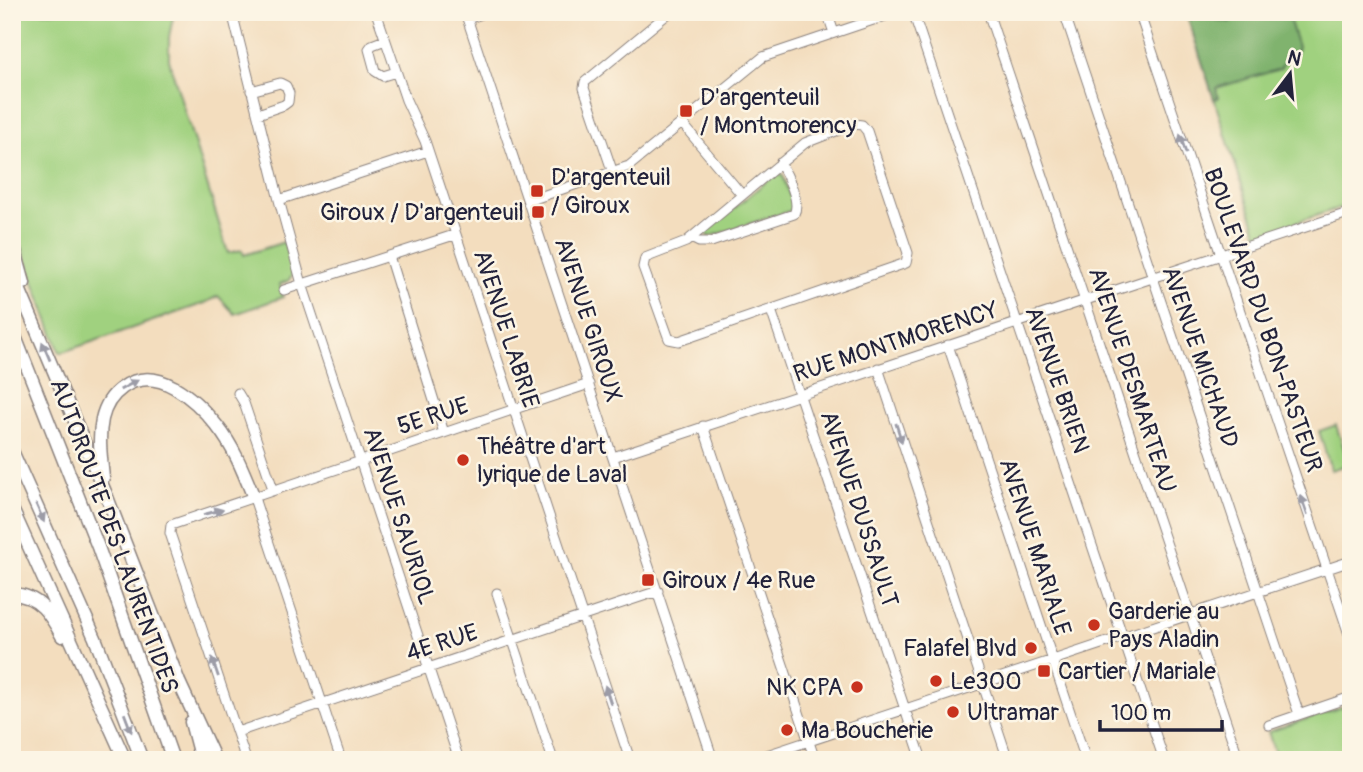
<svg xmlns="http://www.w3.org/2000/svg" width="1363" height="772" font-family="Pangolin,sans-serif">
  <style>
    .green { fill: #a0d17f; stroke: #617a5d; stroke-width: 2 }
    .forest { fill: #80b36e; stroke: #516a54; stroke-width: 2 }
    .lines { fill: none; stroke-linecap: round; stroke-linejoin: round }
    .minor-casing { stroke: #8a807c; stroke-width: 11 }
    .highway-casing { stroke: #8a807c; stroke-width: 15 }
    .minor { stroke: #fff; stroke-width: 9 }
    .highway { stroke: #fff; stroke-width: 12 }
    .oneway { fill: #9c9ca7 }
    .poi-dot { fill: #c8321e; stroke: #fcf5e5; stroke-width: 2.5 }
    .labels { text-anchor: middle; dominant-baseline: central; stroke-width: 5; stroke-linejoin: round; paint-order: stroke }
    .poi-label { font-size: 24px; fill: #22223b; stroke: #fcf5e5; text-anchor: start }
    .street-label { font-size: 24px; fill: #22223b; stroke: #fcf5e5 }
  </style>
  <rect width="100%" height="100%" fill="#fcf5e5"/>
  <filter id="ink" filterUnits="userSpaceOnUse"><feTurbulence type="fractalNoise" baseFrequency=".0143" numOctaves="2"/><feDisplacementMap in="SourceGraphic" scale="14" xChannelSelector="R" yChannelSelector="G"/><feConvolveMatrix kernelMatrix="1 2 1 2 8 2 1 2 1" color-interpolation-filters="sRGB"/></filter>
  <filter id="wash" filterUnits="userSpaceOnUse"><feTurbulence type="fractalNoise" baseFrequency=".00686" numOctaves="4" result="noise"/><feDisplacementMap in="SourceGraphic" scale="28" xChannelSelector="R" yChannelSelector="G"/><feGaussianBlur stdDeviation="1.57" result="paint"/><feColorMatrix in="noise" values="0 0 0 0 0 0 0 0 0 0 0 0 0 0 0 0 0 1.4 0 .05"/><feComposite in="paint" operator="in"/></filter>
  <g filter="url(#wash)">
    <rect width="100%" height="100%" fill="#f3ddbe"/>
    <!-- green -->
    <path class="green" d="M12,12h162l-5,25v23l59,193 14,-3 2,5 40,-13 9,32 -5,7 -8,3 3,13 -48,17 -17,-18 -13,7 -145,50 -35,-96 -13,-43z
      M1186,12h165v192l-93,31z
      M779,174l4,2 10,30 -3,5 -82,26 -1,-6 67,-56z
      M1336,425l13,39 -18,6 -12,-39z
      M1351,704v56h-74l-9,-28z"/>
    <!-- forest -->
    <path class="forest" d="M1186,12h17l-1,5 29,5 2,-10h54l11,35 -2,6 -10,6 -6,10 -64,19 2,10 -4,1z"/>
  </g>
  <g filter="url(#ink)">
    <g class="lines">
      <defs>
        <path id="minor" d="M232,12l47,188 23,84 157,476
          M376,12l30,88 19,41 205,619
          M465,12l248,748
          M827,12l7,21
          M913,12l251,748
          M988,12l251,748
          M1064,12l235,702
          M1139,12l212,628
          M467,19l20,-7
          M385,40l-13,5 -3,4 6,22 8,5 13,-4
          M251,91l29,-8 6,3 3,7 -1,9 -4,3 -26,9
          M682,123l60,72
          M854,124l8,1 5,6 41,122 -2,10 -227,78 -10,-2 -26,-72 2,-9 41,-16 119,-99z
          M613,173l-29,-85 1,-6 85,-70
          M279,200l149,-49
          M528,201l101,-35 134,-109 134,-45
          M691,238l8,4h12l83,-28c7,-12 -7,-40 -14,-51
          M389,256l55,177
          M284,290l170,-55
          M771,310l151,450
          M948,345l138,415
          M878,368l130,392
          M238,393l6,10 29,86
          M703,426l112,334
          M613,457l738,-245
          M254,498l87,262
          M497,593l56,167
          M1269,725l82,-28
          M237,732l421,-141
          M246,760l-76,-227 1,-8 418,-141
          M752,760l599,-199"/>
        <path id="highway" d="M12,240l12,43
          M12,272l93,220 74,190 36,78
          M12,329l86,218 75,213
          M12,451l83,187 47,122
          M103,478c-2,-20 -5,-40 -1,-59 3,-13 10,-24 20,-31 35,-26 74,12 95,38 17,21 27,47 37,72
          M12,509l113,251
          M12,594c27,1 39,21 50,42
          M191,722l10,38"/>
      </defs>
      <!-- minor casing -->
      <use href="#minor" class="minor-casing"/>
      <!-- highway casing -->
      <use href="#highway" class="highway-casing"/>
      <!-- minor -->
      <use href="#minor" class="minor"/>
      <!-- highway -->
      <use href="#highway" class="highway"/>
    </g>
    <!-- one-way arrows -->
    <defs><path id="oneway-solid" d="M-6-.8H1V-3.2L6.5 0L1 3.2V.8H-6Z" transform="scale(1.75)"/></defs>
    <g class="oneway">
      <use href="#oneway-solid" transform="translate(1183 144) rotate(-108)"/>
      <use href="#oneway-solid" transform="translate(46 351) rotate(-113)"/>
      <use href="#oneway-solid" transform="translate(129 385) rotate(-28)"/>
      <use href="#oneway-solid" transform="translate(899 433) rotate(72)"/>
      <use href="#oneway-solid" transform="translate(1304 505) rotate(-109)"/>
      <use href="#oneway-solid" transform="translate(213 512) rotate(-14)"/>
      <use href="#oneway-solid" transform="translate(40 513) rotate(66)"/>
      <use href="#oneway-solid" transform="translate(215 667) rotate(-109)"/>
      <use href="#oneway-solid" transform="translate(608 695) rotate(-108)"/>
      <use href="#oneway-solid" transform="translate(128 723) rotate(69)"/>
    </g>
  </g>
  <!-- markers -->
  <g class="poi-dot">
    <rect x="679" y="104" width="14" height="14" rx="3.5"/>
    <rect x="530" y="184" width="14" height="14" rx="3.5"/>
    <rect x="531" y="205" width="14" height="14" rx="3.5"/>
    <circle cx="463" cy="460" r="7"/>
    <rect x="641" y="573" width="14" height="14" rx="3.5"/>
    <circle cx="1094" cy="625" r="7"/>
    <circle cx="1031" cy="648" r="7"/>
    <rect x="1037" y="664" width="14" height="14" rx="3.5"/>
    <circle cx="936" cy="681" r="7"/>
    <circle cx="857" cy="687" r="7"/>
    <circle cx="953" cy="712" r="7"/>
    <circle cx="787" cy="730" r="7"/>
  </g>
  <g class="labels">
    <!-- poi labels -->
    <g class="poi-label">
      <text x="700" y="97">D'argenteuil<tspan x="700" dy="28">/ Montmorency</tspan></text>
      <text x="551" y="177">D'argenteuil<tspan x="551" dy="28">/ Giroux</tspan></text>
      <text x="524" y="212" text-anchor="end">Giroux / D'argenteuil</text>
      <text x="477" y="446">Théâtre d'art<tspan x="477" dy="28">lyrique de Laval</tspan></text>
      <text x="662" y="580">Giroux / 4e Rue</text>
      <text x="1108" y="611">Garderie au<tspan x="1108" dy="28">Pays Aladin</tspan></text>
      <text x="1017" y="648" text-anchor="end">Falafel Blvd</text>
      <text x="1058" y="671">Cartier / Mariale</text>
      <text x="950" y="681">Le300</text>
      <text x="843" y="687" text-anchor="end">NK CPA</text>
      <text x="967" y="712">Ultramar</text>
      <text x="801" y="730">Ma Boucherie</text>
    </g>
    <!-- street labels -->
    <g class="street-label">
      <text transform="translate(588 320) rotate(72)">AVENUE GIROUX</text>
      <text transform="translate(1263 320) rotate(71)">BOULEVARD DU BON-PASTEUR</text>
      <text transform="translate(506 329) rotate(72)">AVENUE LABRIE</text>
      <text transform="translate(896 342) rotate(-18)">RUE MONTMORENCY</text>
      <text transform="translate(1200 357) rotate(71)">AVENUE MICHAUD</text>
      <text transform="translate(1057 380) rotate(71)">AVENUE BRIEN</text>
      <text transform="translate(1132 380) rotate(72)">AVENUE DESMARTEAU</text>
      <text transform="translate(433 416) rotate(-18)">5E RUE</text>
      <text transform="translate(859 509) rotate(72)">AVENUE DUSSAULT</text>
      <text transform="translate(399 516) rotate(72)">AVENUE SAURIOL</text>
      <text transform="translate(114 536) rotate(70)">AUTOROUTE DES LAURENTIDES</text>
      <text transform="translate(1035 547) rotate(72)">AVENUE MARIALE</text>
      <text transform="translate(442 643) rotate(-18)">4E RUE</text>
    </g>
  </g>
  <!-- margin -->
  <rect width="1363" height="772" fill="none" stroke="#fcf5e5" stroke-width="42"/>
  <!-- north arrow -->
  <g transform="translate(1290 74) rotate(16)" stroke="#fcf5e5" stroke-width="5" paint-order="stroke">
  <path d="M0-5L12 26L0 18L-12 26Z" fill="#22223b"/>
  <text y="-10" font-size="19" font-weight="bold" text-anchor="middle" fill="#22223b">N</text>
  </g>
  <!-- scale -->
  <path d="M1100 720v10h122v-10" fill="none" stroke="#22223b" stroke-width="3.5"/>
  <text x="1111" y="720" font-size="21" fill="#22223b" stroke="#fcf5e5" stroke-width="5" paint-order="stroke">100 m</text>
</svg>
